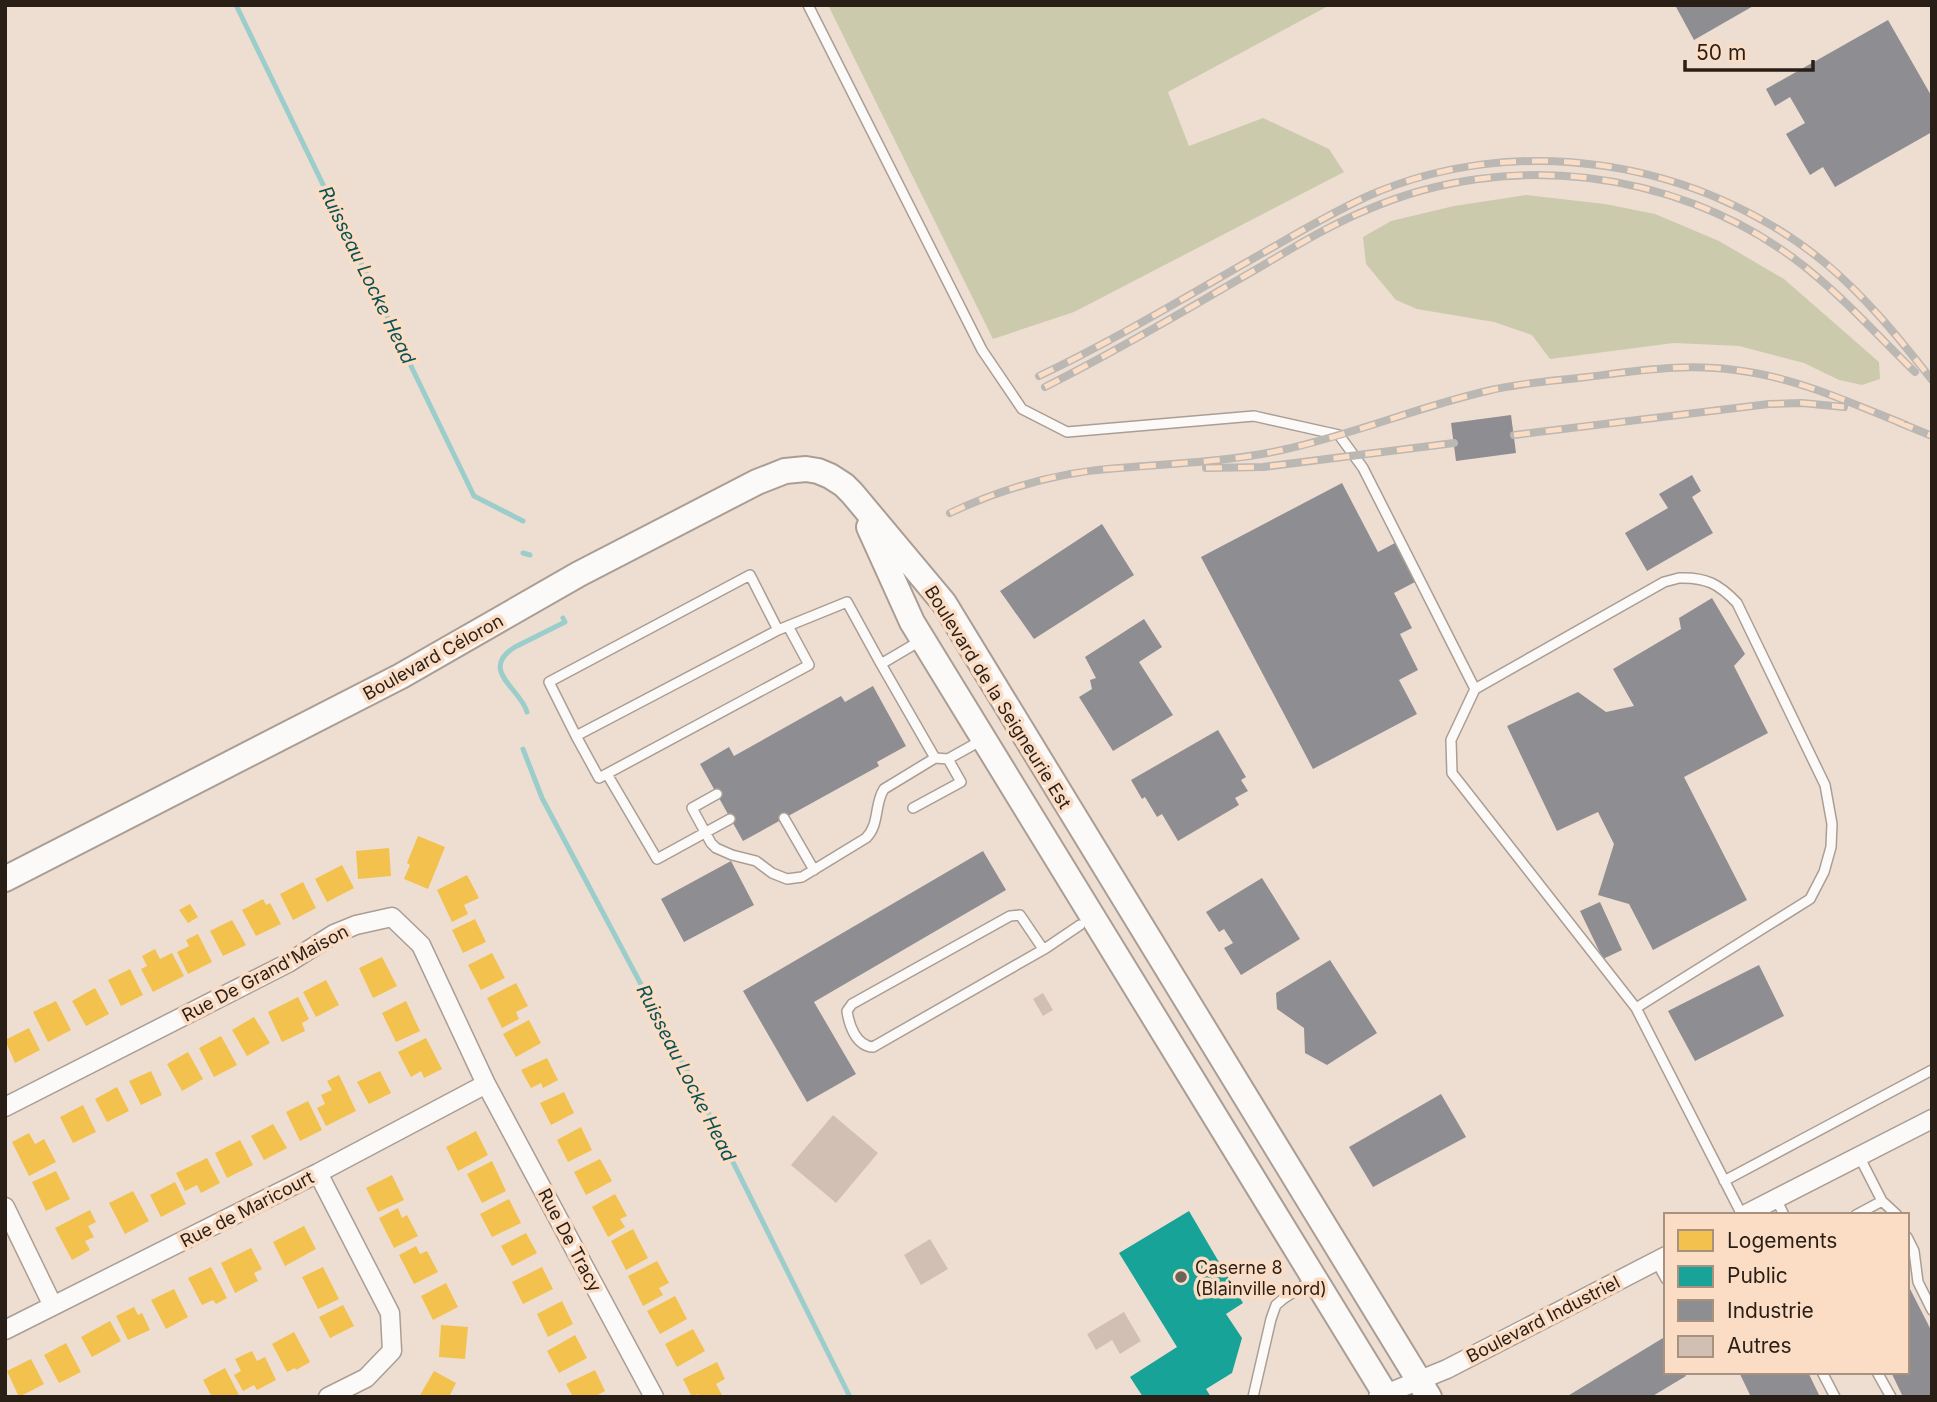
<svg xmlns="http://www.w3.org/2000/svg" width="1937" height="1402" font-family="Inter,sans-serif">
  <style>
    .green { fill: #cccaad }
    .homes { fill: #f2c14e }
    .public { fill: #17a398 }
    .industry { fill: #8d8d92 }
    .lines { fill: none; stroke-linecap: round; stroke-linejoin: round }
    .stream { stroke: #9bcdcb; stroke-width: 5 }
    .building { fill: #d1bfb4 }
    .lane-casing { stroke: #aa9e94; stroke-width: 12 }
    .street-casing { stroke: #aa9e94; stroke-width: 21 }
    .secondary-casing { stroke: #aa9e94; stroke-width: 28 }
    .lane { stroke: #fcfaf8; stroke-width: 9 }
    .street { stroke: #fcfaf8; stroke-width: 18 }
    .secondary { stroke: #fcfaf8; stroke-width: 24 }
    .rail-casing { stroke: #bbb7b3; stroke-width: 8 }
    .rail { stroke: #fbddc5; stroke-width: 5; stroke-dasharray: 16; stroke-linecap: butt }
    .poi-dot { fill: #6f6258; stroke: #fbddc5; stroke-width: 2.5 }
    .labels { text-anchor: middle; dominant-baseline: central; stroke-width: 7; stroke-linejoin: round; paint-order: stroke }
    .street-label { font-size: 18px; fill: #2a1f16; stroke: #fbddc5 }
    .poi-label { font-size: 18px; fill: #2a1f16; stroke: #fbddc5; text-anchor: start }
    .water-label { font-size: 19px; font-style: italic; fill: #0a5153; stroke: #fbddc5 }
  </style>
  <rect width="100%" height="100%" fill="#eeded2"/>
  <!-- green -->
  <path class="green" d="M828,5h502l-162,87 21,54 74,-28 66,31 15,23 -270,140 -81,27z
    M1526,195l79,9 50,10 64,27 65,38 95,83 1,17 -18,6 -23,-5 -35,-17 -65,-17 -65,-3 -124,16 -18,-24 -38,-13 -77,-13 -21,-9 -30,-36 -3,-27 28,-16 63,-15z"/>
  <!-- homes -->
  <path class="homes" d="M418,836l27,11 -17,42 -24,-10 6,-14 -3,-2z
    M389,848l2,28 -33,3 -2,-28z
    M342,865l12,23 -27,14 -12,-23z
    M467,875l12,23 -15,7 4,9 -16,8 -15,-32z
    M303,882l13,26 -23,12 -13,-26z
    M263,899l3,6 4,-2 11,21 -25,12 -14,-26z
    M190,904l8,13 -10,6 -9,-13z
    M475,919l11,23 -23,11 -11,-23z
    M232,920l14,25 -23,11 -13,-25z
    M198,934l14,28 -24,12 -11,-22 12,-6 -3,-6z
    M155,949l5,10 12,-6 12,23 -31,16 -12,-23 6,-3 -5,-10z
    M492,953l13,25 -24,12 -13,-25z
    M382,957l15,29 -24,12 -14,-30z
    M130,969l13,26 -22,11 -13,-26z
    M326,980l13,25 -23,12 -13,-25z
    M516,983l12,23 -12,6 3,7 -17,9 -15,-30z
    M95,988l14,26 -23,12 -14,-25z
    M298,997l11,22 -7,4 3,8 -23,11 -14,-30z
    M56,1001l15,29 -23,12 -15,-30z
    M406,1001l14,30 -24,11 -14,-29z
    M254,1017l16,26 -23,13 -15,-26z
    M529,1020l12,23 -25,14 -13,-23z
    M29,1028l11,22 -25,13 -10,-23z
    M221,1036l16,29 -23,12 -15,-29z
    M426,1038l16,31 -18,9 -3,-7 -10,6 -13,-25z
    M188,1052l15,27 -21,12 -15,-27z
    M547,1058l11,22 -15,8 -2,-5 -10,5 -10,-18z
    M151,1071l11,24 -21,10 -12,-24z
    M380,1071l11,22 -22,11 -12,-22z
    M339,1075l17,36 -30,15 -9,-18 8,-4 -4,-9 11,-5 -5,-9z
    M117,1087l12,24 -22,11 -12,-23z
    M564,1092l10,21 -23,12 -11,-22z
    M308,1101l14,29 -22,11 -14,-29z
    M83,1105l13,27 -23,11 -13,-26z
    M273,1124l14,24 -23,12 -13,-24z
    M581,1127l11,23 -24,12 -11,-22z
    M476,1131l12,24 -30,16 -12,-24z
    M29,1133l6,11 9,-5 12,23 -27,14 -17,-34z
    M240,1140l13,25 -26,13 -12,-25z
    M207,1158l13,25 -19,10 -4,-8 -12,6 -9,-18z
    M600,1159l12,22 -26,14 -12,-23z
    M492,1161l14,30 -24,12 -15,-29z
    M56,1171l14,28 -24,12 -14,-29z
    M392,1175l12,25 -26,12 -12,-24z
    M175,1182l11,22 -25,13 -11,-22z
    M133,1191l16,30 -24,13 -16,-31z
    M615,1194l12,22 -7,3 5,8 -17,10 -16,-30z
    M509,1199l12,24 -29,14 -12,-23z
    M398,1208l4,10 5,-3 11,21 -24,12 -15,-30z
    M90,1210l6,12 -8,4 6,11 -9,4 5,9 -18,10 -17,-32z
    M304,1226l12,23 -31,17 -12,-24z
    M633,1229l15,29 -22,12 -15,-29z
    M526,1233l11,20 -25,13 -11,-20z
    M416,1246l4,8 7,-3 11,21 -24,12 -15,-29z
    M251,1248l11,21 -8,4 4,8 -23,12 -14,-30z
    M657,1261l12,22 -10,5 4,7 -20,11 -15,-30z
    M211,1267l16,31 -11,6 -3,-4 -11,5 -14,-27z
    M323,1267l16,32 -21,10 -16,-32z
    M542,1267l11,22 -30,15 -11,-22z
    M446,1283l12,24 -25,13 -12,-24z
    M174,1289l14,28 -22,12 -15,-29z
    M675,1296l12,23 -27,15 -13,-23z
    M562,1301l11,23 -25,13 -11,-23z
    M343,1305l11,21 -24,12 -11,-21z
    M134,1307l4,8 4,-2 8,17 -22,10 -12,-24z
    M110,1321l11,20 -29,16 -11,-20z
    M441,1325l27,2 -3,32 -26,-2z
    M693,1329l12,22 -28,16 -12,-23z
    M294,1332l16,30 -14,8 -1,-2 -8,4 -15,-28z
    M575,1335l12,23 -28,15 -12,-22z
    M66,1343l15,29 -22,11 -15,-28z
    M252,1351l5,10 8,-4 11,23 -19,10 -3,-5 -11,6 -9,-16 7,-4 -6,-12z
    M31,1359l13,25 -25,13 -12,-26z
    M717,1362l8,17 -9,5 7,13h-24l-1,-3 -6,3 -9,-18z
    M225,1368l15,29h-28l-9,-17z
    M595,1370l10,21 -11,6h-21l-7,-13z
    M434,1371l22,12 -7,14h-30z"/>
  <!-- public -->
  <path class="public" d="M1189,1211l54,92 -17,11 16,24 -10,35 -26,16 5,8h-68l-13,-20 47,-30 -58,-94z"/>
  <!-- industry -->
  <path class="industry" d="M1675,5h80l-61,35z
    M1888,20l44,77v35l-97,55 -12,-20 -13,8 -24,-41 19,-11 -15,-26 -15,9 -9,-17z
    M1511,415l5,38 -60,8 -5,-38z
    M1692,475l9,16 -9,6 21,36 -66,38 -22,-38 43,-25 -9,-14z
    M1342,483l36,69 17,-9 20,39 -21,11 18,35 -12,6 18,36 -19,10 18,34 -104,55 -112,-212z
    M1102,524l32,51 -100,64 -34,-48z
    M1712,598l33,56 -11,12 34,67 -84,44 63,123 -94,50 -24,-46 -31,-9 16,-51 -16,-32 -41,19 -50,-105 71,-34 28,20 28,-6 -21,-37 68,-40 -2,-11z
    M1144,619l18,28 -23,15 34,53 -60,36 -34,-54 13,-8 -2,-9 6,-2 -11,-21z
    M873,686l33,60 -29,16 2,4 -136,75 -43,-77 29,-17 5,9 107,-60 4,6z
    M1218,730l28,47 -5,3 7,11 -13,7 4,7 -61,36 -16,-27 -5,3 -12,-20 -3,2 -11,-19z
    M983,851l23,39 -192,112 42,72 -49,28 -64,-111z
    M731,861l23,44 -70,37 -23,-43z
    M1262,878l38,61 -59,36 -17,-27 9,-5 -9,-14 -5,3 -13,-20z
    M1600,902l22,48 -19,9 -23,-48z
    M1330,960l47,73 -50,32 -22,-12 -1,-25 -27,-19 -1,-16z
    M1759,965l25,51 -89,45 -27,-50z
    M1441,1094l25,43 -93,50 -24,-40z
    M1907,1283l25,49v65h-29l-12,-25h16z
    M1663,1338l3,4v30h18l2,4 -35,21h-85z
    M1739,1372h69l12,25h-69z"/>
  <g class="lines">
    <!-- stream -->
    <path class="stream" d="M236,5l238,491 49,25
      M523,553l7,2
      M527,712c-6,-23 -49,-42 -12,-65l50,-25 -2,-4
      M523,749l19,49 153,288 155,311"/>
  </g>
  <!-- building -->
  <path class="building" d="M1043,993l10,17 -10,6 -10,-17z
    M833,1115l45,38 -42,50 -45,-38z
    M930,1239l18,30 -27,16 -17,-30z
    M1124,1312l17,29 -21,13 -8,-14 -16,10 -9,-16z"/>
  <g class="lines">
    <defs>
      <path id="lane" d="M808,5l174,345 40,59 45,23 187,-16 85,19 24,33 112,221
        M1679,578c27,-1 40,6 58,25l88,182 7,39 -1,23 -7,25 -14,27 -174,109 -184,-235 -1,-33 24,-51 189,-107z
        M778,630l-28,-55 -201,107 27,54 202,-106 69,-28 34,62
        M920,641l-39,23 54,94 13,1
        M576,736l23,42 210,-113 -21,-39
        M607,774l50,85 73,-40
        M717,794l-25,14 19,35 5,5 16,7 24,6 16,12 15,6 15,-2 64,-39c14,-14 8,-34 18,-49l51,-31
        M913,808l48,-26 -13,-23 34,-19
        M784,818l30,52
        M1046,948l-173,99c-17,-1 -24,-22 -26,-36l5,-7 158,-88 10,-1 21,31 5,2 34,-23
        M1636,1008l106,207
        M1724,1181l208,-111
        M1776,1199l8,16
        M1882,1201l15,14
        M1856,1215l26,-14 -23,-45
        M1907,1237l7,14 4,31 14,28
        M1656,1261l10,18
        M1822,1372l13,25
        M1877,1372l14,25
        M1253,1397l18,-78 5,-14 7,-6 29,-19"/>
      <path id="street" d="M5,1107l283,-144 46,-29 22,-9 36,-8 29,28 65,139 168,313
        M318,1173l72,140 2,38 -26,27 -38,19
        M5,1207l48,99
        M1744,1215l188,-96
        M5,1330l313,-157 168,-89
        M1378,1397l69,-28 219,-113"/>
      <path id="secondary" d="M869,527l43,95 475,775
        M5,879l396,-203 178,-102 178,-92 28,-11 21,-2 12,2 12,5 14,9 8,8 92,110 485,794"/>
    </defs>
    <!-- lane casing -->
    <use href="#lane" class="lane-casing"/>
    <!-- street casing -->
    <use href="#street" class="street-casing"/>
    <!-- secondary casing -->
    <use href="#secondary" class="secondary-casing"/>
    <!-- lane -->
    <use href="#lane" class="lane"/>
    <!-- street -->
    <use href="#street" class="street"/>
    <!-- secondary -->
    <use href="#secondary" class="secondary"/>
    <defs>
      <path id="rail" d="M1039,376c76,-36 148,-80 222,-122 35,-20 70,-41 107,-58 149,-66 332,-36 457,67 41,34 74,75 107,117
        M1045,387c69,-35 136,-74 203,-113 40,-23 79,-48 121,-65 138,-59 302,-40 423,48 45,33 83,76 123,115
        M1898,422l34,14
        M1514,435l255,-31 33,-1 42,4
        M1206,468l57,-1 191,-24
        M1108,469c56,-5 120,-7 174,-19 70,-15 136,-43 205,-59 32,-8 67,-10 100,-14 49,-6 98,-14 148,-7 60,7 116,33 171,55
        M950,513c53,-25 109,-41 168,-45"/>
    </defs>
    <!-- rail casing -->
    <use href="#rail" class="rail-casing"/>
    <!-- rail -->
    <use href="#rail" class="rail"/>
  </g>
  <!-- markers -->
  <circle class="poi-dot" cx="1181" cy="1277" r="7"/>
  <g class="labels">
    <!-- street labels -->
    <g class="street-label">
      <text transform="translate(433 657) rotate(-29)">Boulevard Céloron</text>
      <text transform="translate(998 697) rotate(58)">Boulevard de la Seigneurie Est</text>
      <text transform="translate(265 973) rotate(-28)">Rue De Grand'Maison</text>
      <text transform="translate(247 1209) rotate(-27)">Rue de Maricourt</text>
      <text transform="translate(570 1240) rotate(62)">Rue De Tracy</text>
      <text transform="translate(1543 1319) rotate(-27)">Boulevard Industriel</text>
    </g>
    <!-- poi labels -->
    <g class="poi-label">
      <text x="1195" y="1267">Caserne 8<tspan x="1195" dy="21">(Blainville nord)</tspan></text>
    </g>
    <!-- water labels -->
    <g class="water-label">
      <text transform="translate(367 275) rotate(64)">Ruisseau Locke Head</text>
      <text transform="translate(686 1073) rotate(63)">Ruisseau Locke Head</text>
    </g>
  </g>
  <!-- border -->
  <rect width="1937" height="1402" fill="none" stroke="#2a1f16" stroke-width="14"/>
  <!-- legend -->
  <rect x="1664" y="1213" width="245" height="161" fill="#fbddc5" stroke="#a7917f" stroke-width="2"/>
  <rect x="1678" y="1230" width="35" height="21" fill="#f2c14e" stroke="#a7917f" stroke-width="2"/>
  <text x="1727" y="1248" font-size="21" fill="#2a1f16">Logements</text>
  <rect x="1678" y="1266" width="35" height="21" fill="#17a398" stroke="#a7917f" stroke-width="2"/>
  <text x="1727" y="1283" font-size="21" fill="#2a1f16">Public</text>
  <rect x="1678" y="1300" width="35" height="21" fill="#8d8d92" stroke="#a7917f" stroke-width="2"/>
  <text x="1727" y="1318" font-size="21" fill="#2a1f16">Industrie</text>
  <rect x="1678" y="1336" width="35" height="21" fill="#d1bfb4" stroke="#a7917f" stroke-width="2"/>
  <text x="1727" y="1353" font-size="21" fill="#2a1f16">Autres</text>
  <!-- scale -->
  <path d="M1685 60v10h128v-10" fill="none" stroke="#2a1f16" stroke-width="3.5"/>
  <text x="1696" y="60" font-size="21" fill="#2a1f16" stroke="#fbddc5" stroke-width="5" paint-order="stroke">50 m</text>
</svg>
